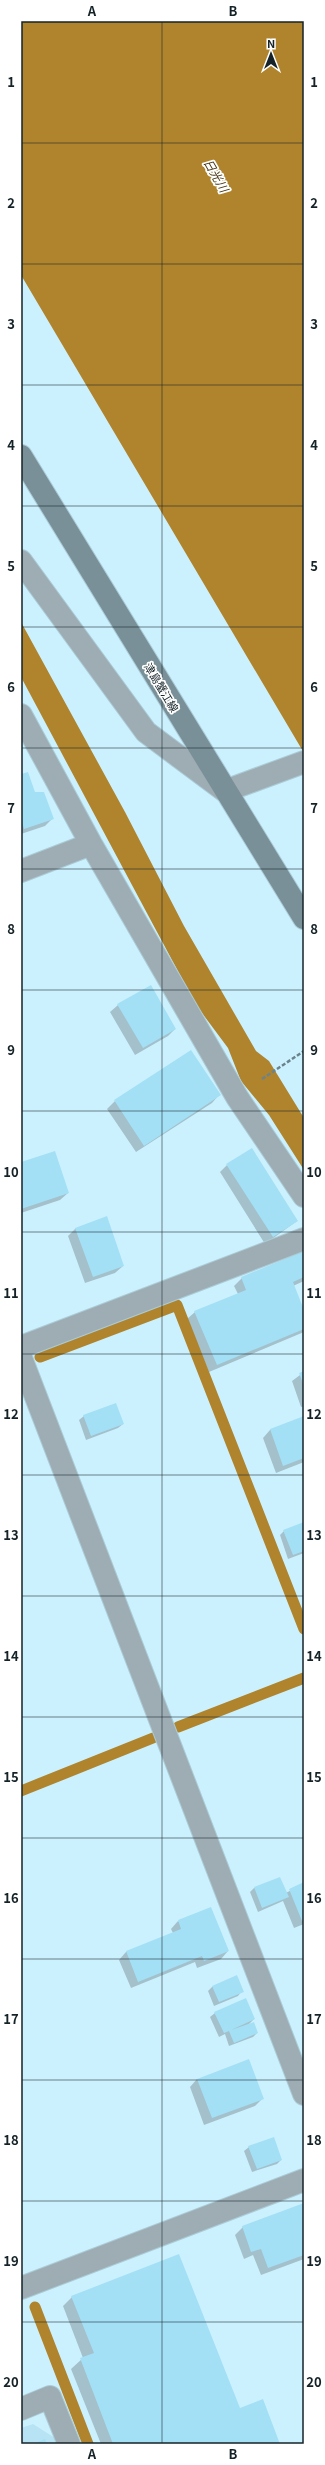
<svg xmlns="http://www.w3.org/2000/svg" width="325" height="2465" font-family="Georgia,'Noto Sans JP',serif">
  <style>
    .built { fill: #b7e3f4 }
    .water { fill: #af842d }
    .shadow { fill: #0003 }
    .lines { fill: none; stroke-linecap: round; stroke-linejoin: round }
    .stream { stroke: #af842d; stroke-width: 11 }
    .building { fill: #a3e0f6 }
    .minor-casing { stroke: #abccd7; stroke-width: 24 }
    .secondary-casing { stroke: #abccd7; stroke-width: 24 }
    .path { stroke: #6a838c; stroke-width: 2.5; stroke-dasharray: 4 2; stroke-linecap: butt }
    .minor { stroke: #9eadb3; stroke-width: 22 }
    .secondary { stroke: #799098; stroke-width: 22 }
    .grid { fill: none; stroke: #152328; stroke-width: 1; stroke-opacity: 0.55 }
    .labels { text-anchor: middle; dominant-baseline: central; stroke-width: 3.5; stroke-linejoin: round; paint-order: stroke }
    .street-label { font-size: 11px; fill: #152328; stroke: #fff }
    .water-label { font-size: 12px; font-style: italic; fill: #44320d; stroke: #fff }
    .neatline { fill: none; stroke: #152328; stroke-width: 1.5 }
    .grid-label { font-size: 13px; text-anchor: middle; font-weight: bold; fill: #152328 }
  </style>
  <rect width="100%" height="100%" fill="#ccf1fe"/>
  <!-- built -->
  <path class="built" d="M33,2424l22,14 2,6h-36v-16z"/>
  <!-- water -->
  <path class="water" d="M21,21h283v732l-283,-478z
    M21,622l104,190 59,114 72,125 13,10 35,57v52l-35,-55 -28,-34 -13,-33 -32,-43 -175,-328z"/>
  <!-- shadow -->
  <path class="shadow" d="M21,775l32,43 -8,8 -24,8z
    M118,1005l57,24 -7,7 -33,19 -25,-43z
    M219,1095l-7,8 -76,49 -29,-43 8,-8z
    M21,1163l47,30 -8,7 -39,13z
    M227,1165l70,56 -32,23 -45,-72z
    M76,1228l47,38 -8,7 -30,10 -17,-47z
    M304,1252v29l-11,5 11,26v20l-95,40 -22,-53 8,-7 43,-18 -4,-8 8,-8z
    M304,1372v34l-3,1 -9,-26z
    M84,1416l39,8 -5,4 -32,12 -7,-20z
    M304,1417v45l-28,11 -13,-35 7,-8z
    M304,1523v30l-16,6 -8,-24 4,-4z
    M304,1883v41l-10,4 -11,-27 -25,11 -8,-20 4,-4 32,5z
    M178,1921l50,30 -7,8 -24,9 -2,-6 -64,26 -12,-28 7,-8 47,-19 -2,-4z
    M236,1977l6,14 -4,5 -24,10 -6,-15 4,-4z
    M215,2013l39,6 -7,7 10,7 -4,4 -24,9 -4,-12 -6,3 -9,-20z
    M197,2079l65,20 -7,7 -51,19 -14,-38z
    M249,2147l32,13 -4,4 -25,8 -8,-21z
    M304,2204v55l-43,16 -8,-20 -9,4 -9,-24 8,-8z
    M72,2297l207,147h-178l-30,-75 12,-11 -20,-52z"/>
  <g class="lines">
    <!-- stream -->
    <path class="stream" d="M40,1357l137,-52 127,324
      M178,1727l126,-49
      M21,1791l132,-53
      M35,2307l53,137"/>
  </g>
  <!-- building -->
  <path class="building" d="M28,772l7,20h9l10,27 -30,10 -3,-10v-45z
    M151,985l25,44 -33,19 -26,-44z
    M191,1050l30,45 -77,51 -30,-46z
    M252,1148l46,73 -25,16 -47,-73z
    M55,1151l14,42 -48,16v-47z
    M107,1216l17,50 -31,11 -18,-49z
    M304,1251v26l-11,5 11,28v19l-87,36 -23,-54 52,-21 -5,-13z
    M304,1371v15l-5,-13z
    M116,1403l8,21 -33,12 -8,-21z
    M304,1416v42l-21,8 -13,-37z
    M304,1522v29l-11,4 -10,-25z
    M280,1877l9,20 -27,11 -8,-21z
    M304,1882v38l-2,1 -13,-32z
    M211,1907l18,44 -25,10 -2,-5 -64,26 -12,-31 55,-22 -3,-9z
    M237,1975l7,17 -25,10 -7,-16z
    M246,1998l9,21 -24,11 23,-8 4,11 -24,10 -5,-12 -5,2 -10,-21z
    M249,2059l15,40 -52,19 -15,-39z
    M274,2137l8,23 -25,9 -9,-23z
    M304,2203v52l-36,13 -7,-19 -10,3 -9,-26z
    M179,2254l61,154 23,-9 17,45h-167l-33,-86 14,-5 -23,-57z
    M45,2439l2,5h-14z"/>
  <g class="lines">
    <defs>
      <path id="minor" d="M21,561l125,171 79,59 79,-29
        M21,715l70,129 146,253 67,99
        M21,871l70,-27
        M21,1347l283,-108
        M21,1358l283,736
        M21,2288l283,-108
        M21,2409l29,-12 19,47"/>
      <path id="secondary" d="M21,456l283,462"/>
    </defs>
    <!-- minor casing -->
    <use href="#minor" class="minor-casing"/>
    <!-- secondary casing -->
    <use href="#secondary" class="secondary-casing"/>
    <!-- path -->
    <path class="path" d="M262,1079l42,-28"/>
    <!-- minor -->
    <use href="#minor" class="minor"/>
    <!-- secondary -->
    <use href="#secondary" class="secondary"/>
  </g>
  <!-- grid -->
  <path class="grid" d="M162,21v2423M21,143h283M21,264h283M21,385h283M21,506h283M21,627h283M21,748h283M21,869h283M21,990h283M21,1111h283M21,1232h283M21,1354h283M21,1475h283M21,1596h283M21,1717h283M21,1838h283M21,1959h283M21,2080h283M21,2201h283M21,2322h283"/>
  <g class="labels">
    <!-- street labels -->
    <g class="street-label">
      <text transform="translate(162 687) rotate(59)">津島蟹江線</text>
    </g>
    <!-- water labels -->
    <g class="water-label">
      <text transform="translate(217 175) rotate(60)">日光川</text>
    </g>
  </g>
  <!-- border -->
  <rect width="325" height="2465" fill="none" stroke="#ffffff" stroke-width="44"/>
  <!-- north arrow -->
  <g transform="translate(271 54)" stroke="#ffffff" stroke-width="3" paint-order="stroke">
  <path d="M0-3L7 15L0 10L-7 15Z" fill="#152328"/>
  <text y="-6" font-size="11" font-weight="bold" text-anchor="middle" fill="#152328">N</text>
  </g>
  <rect x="22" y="22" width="281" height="2421" class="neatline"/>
  <g class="grid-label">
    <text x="92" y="16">A</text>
    <text x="233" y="16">B</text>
    <text x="11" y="87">1</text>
    <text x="314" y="87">1</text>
    <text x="11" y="208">2</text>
    <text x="314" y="208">2</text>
    <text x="11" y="329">3</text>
    <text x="314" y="329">3</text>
    <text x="11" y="450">4</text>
    <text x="314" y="450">4</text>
    <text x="11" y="571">5</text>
    <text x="314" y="571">5</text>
    <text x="11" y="692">6</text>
    <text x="314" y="692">6</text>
    <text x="11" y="813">7</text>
    <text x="314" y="813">7</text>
    <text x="11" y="934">8</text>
    <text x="314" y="934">8</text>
    <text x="11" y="1055">9</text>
    <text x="314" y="1055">9</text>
    <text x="11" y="1177">10</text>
    <text x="314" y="1177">10</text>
    <text x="11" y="1298">11</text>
    <text x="314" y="1298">11</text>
    <text x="11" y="1419">12</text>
    <text x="314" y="1419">12</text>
    <text x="11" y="1540">13</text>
    <text x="314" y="1540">13</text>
    <text x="11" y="1661">14</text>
    <text x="314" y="1661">14</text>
    <text x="11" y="1782">15</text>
    <text x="314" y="1782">15</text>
    <text x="11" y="1903">16</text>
    <text x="314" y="1903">16</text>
    <text x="11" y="2024">17</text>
    <text x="314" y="2024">17</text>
    <text x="11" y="2145">18</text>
    <text x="314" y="2145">18</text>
    <text x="11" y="2266">19</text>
    <text x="314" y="2266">19</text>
    <text x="11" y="2387">20</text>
    <text x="314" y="2387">20</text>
    <text x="92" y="2459">A</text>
    <text x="233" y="2459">B</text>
  </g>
</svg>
